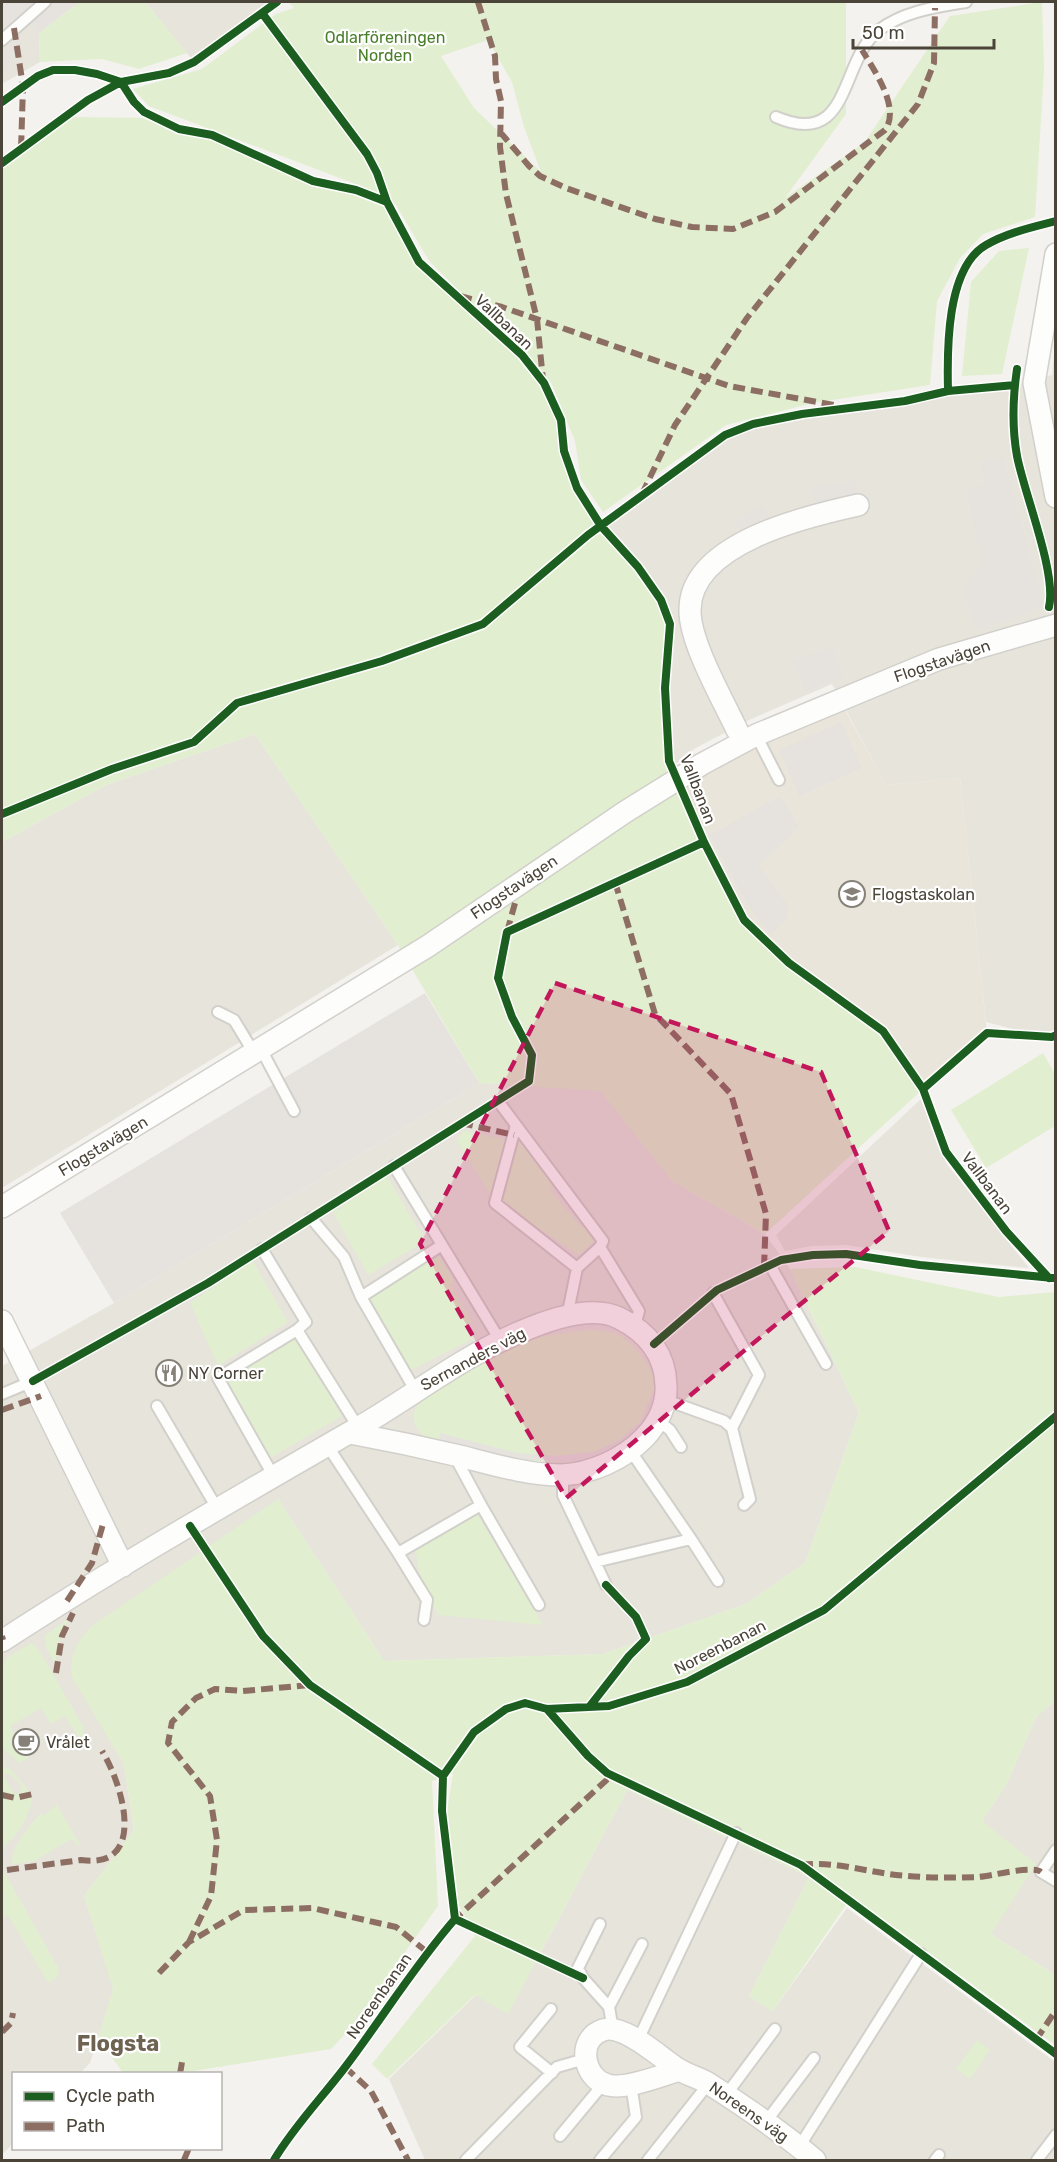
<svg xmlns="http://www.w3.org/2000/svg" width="1057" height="2162" font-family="Rubik,sans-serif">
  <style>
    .residential { fill: #e7e4dc }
    .education { fill: #eae5da }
    .green { fill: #e1eecf; fill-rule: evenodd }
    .parking { fill: #e6e3df }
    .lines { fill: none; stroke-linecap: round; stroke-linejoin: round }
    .service-casing { stroke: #d2d0cb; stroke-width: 14 }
    .minor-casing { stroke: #d2d0cb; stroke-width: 24 }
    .service { stroke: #fdfdfc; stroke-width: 10 }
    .minor { stroke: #fdfdfc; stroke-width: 21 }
    .quiet { stroke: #8d6e63; stroke-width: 6; stroke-dasharray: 12 6; stroke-linecap: butt }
    .cycleway-casing { stroke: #fff; stroke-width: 11 }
    .cycleway { stroke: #1b5e20; stroke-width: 8 }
    .marked { fill: #c2185b; fill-opacity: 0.2; stroke: #c2185b; stroke-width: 4.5; stroke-dasharray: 12 8; stroke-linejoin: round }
    .labels { text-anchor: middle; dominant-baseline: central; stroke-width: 4.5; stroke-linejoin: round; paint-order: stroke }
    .park-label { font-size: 16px; fill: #4a7f2a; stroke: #fff }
    .street-label { font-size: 16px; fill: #4b4439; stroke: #fff }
    .poi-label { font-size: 16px; fill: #4b4439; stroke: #fff; text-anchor: start }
    .district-label { font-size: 22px; font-weight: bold; fill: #6e6250; stroke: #fff }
  </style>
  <rect width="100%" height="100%" fill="#f4f2ee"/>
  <!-- residential -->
  <path class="residential" d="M2,2h77l-40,31 1,29 -38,22z
    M145,2h132l-83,60z
    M1055,347v693l-69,-18 -26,-244 -74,7 -54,-101 -83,36 -55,29 -22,18 -3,-6 -4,-73 5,-64 -9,-24 -23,-33 -37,-41 124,-91 28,-11 95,-17 57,-6 43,-10 67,-6 37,-10z
    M255,734l143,211 -396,243v-346l104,-57z
    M479,1083l121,7 72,91 93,53 25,35 69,144 -54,150 -59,41 -143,50 -219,7 -106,-162 -154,266 10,66 -50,65 30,93 -24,74 -10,10 -66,1 -1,69 -11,12v-789l112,-63z
    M922,1098l24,65 83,105 -108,-11 -74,-12 -35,1 -27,5 -9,-16z
    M1055,1701v274l-64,-41 -9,-113 25,-38 29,-66z
    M627,1790l182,87 -60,119 24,15 74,-103 208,154v98h-630l-36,-81 88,-85 63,-40z"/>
  <!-- education -->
  <path class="education" d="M843,706l43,79 74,-7 27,255 -64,56 -40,-58 -94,-68 -45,-43 -40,-78 -23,-56 78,-43z"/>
  <!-- green -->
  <path class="green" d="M79,2h66l42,51 -48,16 -37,-10 -62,3 -1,-29z
    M289,2h557v112l-61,84 79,-55 86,-127 92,-14 2,68 -9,147 -52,17 -23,24 -23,43 -7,84 -117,18 -87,22 -123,87 -22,-32 -6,-39 -24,-59 -121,-120 -34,-57 -35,-19 -212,-80 -16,-17 69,-20 74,-55 18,-6zM488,40l24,42 12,45 17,45 -67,-64 -33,-52z
    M66,117l89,1 24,11 45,11 89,41 43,9 31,12 32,60 103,93 22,28 17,37 3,31 13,37 24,38 37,41 23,33 9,24 -5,64 4,73 35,81 40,78 45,43 94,68 40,58 -158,145 -93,-53 -72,-90 -121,-8 -81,-138 -143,-211 -149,51 -104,57v-679z
    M1029,248l-27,126 -40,2 9,-94 28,-31z
    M1043,1053l12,21v52l-69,42 -35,-58z
    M463,1131l45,9 -16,57 -35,-56z
    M518,1131l38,53 -6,6 31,37 4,-2 10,15 -16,15 -78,-51z
    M387,1176l38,65 -57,34 -35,-63z
    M438,1254l17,28 -5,3 22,37 -7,4 7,13 -65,33 -38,-75z
    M252,1260l36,62 -70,44 -28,-63z
    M855,1267l144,30 56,-5v409l-19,16 -29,66 -25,38 54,43 -45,70 64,41v70l-203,-149 -79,115 -24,-15 60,-119 -182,-87 -119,224 -33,-19 -88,84 -15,-15 103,-128 -16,-31 -13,-87 7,-44 -21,7 6,125 -88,123 -19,20 -150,24h-58l-25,-35 15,-49 -29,-93 50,-66 -10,-65 -53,-90c-1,-21 6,-34 21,-49l186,-127 106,162 219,-7 143,-50 59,-41 54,-150 -69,-144z
    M585,1330c30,1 38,2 58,28 45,57 -35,100 -85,104 -44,4 -92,-15 -135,-26 -8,-9 -14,-21 -4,-32 11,-15 87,-56 107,-63 18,-6 40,-7 59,-11z
    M297,1338l45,78 -77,45 -44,-77z
    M478,1515l65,110 -105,-10 -17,-32 -6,-35z
    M68,1619l-7,17 -6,28 -9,-17 -1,-12z
    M31,1643l7,5 45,78v12l-3,2 -15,-24 -14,8 -10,-16 -31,18 19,32 -9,5 -18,-15v-81l6,-10z
    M2,1765l11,7 19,23c0,16 -14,43 -29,52zM6,1773l7,3 9,11 -2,6 -6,1 -10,-17z
    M57,1805l25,43 -11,-9 -38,23 -21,2c-2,-17 18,-39 29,-51l2,3z
    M2,1868l57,101 -2,8 -9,6 -40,-68 -6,4z
    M977,2040l13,10 -20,29 -14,-10z"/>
  <!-- parking -->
  <path class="parking" d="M2,2h77l-40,31 -8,-12 -12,11 3,11 -20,30z
    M1003,456l41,150 -66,25 -17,-40 21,-29 -16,-72 19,-6 -5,-22z
    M856,480l3,22 -44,6 -3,-22z
    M761,505l13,17 -30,15 -9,-15z
    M832,646l12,30 -39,17 -11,-32z
    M841,722l21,46 -63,28 -20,-46z
    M780,796l19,31 -40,39 30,40 -3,13 -15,16 -24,-31 -37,-69z
    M425,993l54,90 -365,220 -54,-90z
    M601,1320l41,18 21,41 -16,44 -23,21 -27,13 -37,5 -45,-3 -76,-19 1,-7 77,20 39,3 38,-4 26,-12 21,-19 16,-39 -8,-22 -12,-18 -14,-9 -23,-6 -51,4 -25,9 -85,47 78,-52z"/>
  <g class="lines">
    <defs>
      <path id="service" d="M2,40l43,-38
        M776,117c76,33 63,-57 103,-87 25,-19 57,-23 87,-28
        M756,735l23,45
        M218,1012l16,8 20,33
        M261,1049l33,62
        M498,1101l105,140 -3,6 39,64 -4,15
        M516,1125l-21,78 82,65
        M394,1166l107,176
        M311,1218l33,39 17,40 54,93
        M262,1249l44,73 -9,8
        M770,1265l56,99
        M713,1293l46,82 -27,53
        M361,1297l81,-52
        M567,1317l10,-49 23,-21
        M2,1394l31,-13
        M666,1400l58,21 8,7 18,71 -6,6
        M157,1406l61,104
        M657,1420l13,10 11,17
        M327,1445l71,108 83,-48 -27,-50
        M563,1475v20l43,90
        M274,1477l-56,-99 79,-48 61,97
        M481,1505l58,100
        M691,1539l27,42
        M398,1553l29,47 -3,20
        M595,1562l96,-23 -61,-89
        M1056,1850l-15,22 15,9
        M600,1924l-22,44 5,10 26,29
        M551,2009l-31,38 32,26
        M613,2030l-4,-23 33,-63
        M638,2040l98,-207
        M726,2095l49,-66
        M765,2123l49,-65
        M560,2136l44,-53
        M799,2147l122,-193
        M466,2160l91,-93 28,-8
        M600,2160l36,-43 -5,-33
        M648,2160l61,-77
        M935,2160l4,-5
        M1037,2160l19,-25"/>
      <path id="minor" d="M1056,254l-22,129 22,114
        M737,730c-14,-30 -47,-87 -47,-119 -1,-68 118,-95 168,-106
        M2,1207l426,-261 197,-134 77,-48 54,-29 183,-76 117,-34
        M2,1321l121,245
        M2,1641c112,-73 229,-140 345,-207 58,-32 110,-75 171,-101 27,-12 73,-29 101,-15 28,14 46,35 47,67 1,21 -7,37 -21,52 -21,22 -54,37 -84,38 -32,0 -66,-10 -97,-18 -38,-9 -76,-17 -114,-24
        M680,2070c-18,5 -54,20 -72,15 -25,-6 -32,-46 -5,-55 21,-7 59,29 75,39 11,7 23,9 33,16 36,23 72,48 104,75"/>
    </defs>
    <!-- service casing -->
    <use href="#service" class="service-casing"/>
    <!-- minor casing -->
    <use href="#minor" class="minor-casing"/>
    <!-- service -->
    <use href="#service" class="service"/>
    <!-- minor -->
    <use href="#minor" class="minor"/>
    <!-- quiet -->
    <path class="quiet" d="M478,2l17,54 1,23 5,22 -1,46 6,47 31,125 6,61
      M14,28l9,58 -2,64
      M500,132l29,34 11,10 26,12 89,31 37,8 41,2 42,-17 110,-82c16,-22 -11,-60 -23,-80
      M460,296l42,11 227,79 105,19
      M642,494l33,-69 72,-107 171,-214 16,-41 1,-55
      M615,882l40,132 76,80 35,120 -2,54
      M507,932l8,-29
      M461,1123l53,12
      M2,1410l39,-14
      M67,1601l25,-38 11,-39
      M2,1636l1,4
      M56,1673l6,-37 11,-23
      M2,1795l13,3 22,-5
      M801,1865c30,-4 59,5 88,9 30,4 59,4 89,3 14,-1 54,-12 63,-5
      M7,1870l74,-10c68,10 41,-77 21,-109
      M458,1920l-3,-1 157,-144
      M189,1942l22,-46 6,-56 -7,-44 -42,-53 4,-21 24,-24 19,-9 28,2 67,-6
      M159,1973l30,-31 55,-32 68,-2 84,19 31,25
      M2,2032l9,-9 2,-10
      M1036,2040l20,-30
      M345,2067l26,24 37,69
      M180,2074l2,-12
      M184,2160l5,-12"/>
    <defs>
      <path id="cycleway" d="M262,13l105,141 10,19 10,29
        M2,102l36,-26 15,-6h22l22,4 24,8 13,20 10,10 35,17 33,6 101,46 43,9 31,12 32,60 103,93 22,28 17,37 3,31 13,37 24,38 37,41 23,33 9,24 -5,64 4,73 35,81 40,78 45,43 94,68 40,58 23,63 60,79 43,47
        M2,163l86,-63 33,-18 48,-9 25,-11 83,-60
        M1017,369c-4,27 -5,59 0,87 7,37 40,117 32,151
        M948,391c-1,-40 -2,-123 38,-146 20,-12 47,-18 70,-24
        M2,814l110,-45 82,-27 43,-39 145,-42 101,-37 105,-89 137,-100 28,-11 49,-10 103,-13 43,-10 67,-6
        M923,1089l64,-56 65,4 4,-2
        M654,1344l63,-54 64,-30 32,-5 33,-1 74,11 133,13
        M33,1381l175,-98 321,-202 3,-26 -20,-38 -14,-39 9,-46 197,-90
        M190,1526l73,110 47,49 133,91
        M590,1706l39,-50 17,-17 -10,-22 -30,-32
        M547,1709l41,47 19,17 194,92 255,189
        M455,1919l128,59
        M274,2160c21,-35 47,-61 72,-94 37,-49 69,-101 109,-147l-13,-108 1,-35 31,-44 32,-23 19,-6 22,6 62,-3 78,-24 137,-72 232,-194"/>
    </defs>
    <!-- cycleway casing -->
    <use href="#cycleway" class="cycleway-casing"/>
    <!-- cycleway -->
    <use href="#cycleway" class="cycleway"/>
  </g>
  <!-- marked area -->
  <path class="marked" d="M555,983l266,89 68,159 -323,267 -146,-254z"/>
  <!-- icons -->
  <defs>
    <symbol id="school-ring" viewBox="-11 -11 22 22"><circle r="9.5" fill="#fff" stroke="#868178" stroke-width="1.5"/><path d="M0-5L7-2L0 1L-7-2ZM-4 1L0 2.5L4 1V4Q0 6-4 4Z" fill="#868178"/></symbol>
    <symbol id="restaurant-ring" viewBox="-11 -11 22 22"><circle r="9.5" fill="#fff" stroke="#868178" stroke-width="1.5"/><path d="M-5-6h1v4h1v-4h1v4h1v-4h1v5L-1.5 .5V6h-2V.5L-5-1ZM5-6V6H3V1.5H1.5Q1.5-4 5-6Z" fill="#868178"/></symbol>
    <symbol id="cafe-ring" viewBox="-11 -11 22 22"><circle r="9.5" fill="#fff" stroke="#868178" stroke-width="1.5"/><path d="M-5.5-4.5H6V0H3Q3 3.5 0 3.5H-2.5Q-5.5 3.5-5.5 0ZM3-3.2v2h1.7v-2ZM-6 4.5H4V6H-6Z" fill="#868178"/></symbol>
  </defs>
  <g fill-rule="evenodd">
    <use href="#school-ring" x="837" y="879" width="30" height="30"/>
    <use href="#restaurant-ring" x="154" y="1358" width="30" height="30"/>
    <use href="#cafe-ring" x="11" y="1727" width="30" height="30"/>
  </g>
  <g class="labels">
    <!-- park labels -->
    <g class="park-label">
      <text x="385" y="37">Odlarföreningen<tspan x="385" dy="18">Norden</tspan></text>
    </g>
    <!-- street labels -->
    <g class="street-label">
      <text transform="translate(504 322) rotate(43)">Vallbanan</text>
      <text transform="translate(942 661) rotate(-19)">Flogstavägen</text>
      <text transform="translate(698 789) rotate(69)">Vallbanan</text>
      <text transform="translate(514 887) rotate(-34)">Flogstavägen</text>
      <text transform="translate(103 1146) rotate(-31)">Flogstavägen</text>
      <text transform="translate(987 1183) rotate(53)">Vallbanan</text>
      <text transform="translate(473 1359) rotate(-28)">Sernanders väg</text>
      <text transform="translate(720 1647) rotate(-27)">Noreenbanan</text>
      <text transform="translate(379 1996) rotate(-55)">Noreenbanan</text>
      <text transform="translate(749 2112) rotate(35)">Noreens väg</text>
    </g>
    <!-- poi labels -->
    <g class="poi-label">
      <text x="872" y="894">Flogstaskolan</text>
      <text x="188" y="1373">NY Corner</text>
      <text x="46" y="1742">Vrålet</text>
    </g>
    <!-- district labels -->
    <g class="district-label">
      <text x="118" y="2043">Flogsta</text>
    </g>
  </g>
  <!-- border -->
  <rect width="1057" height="2162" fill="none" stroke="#4b4439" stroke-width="6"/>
  <!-- legend -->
  <rect x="12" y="2072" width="210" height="78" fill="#ffffff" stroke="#b7b4b0" stroke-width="1.5"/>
  <rect x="24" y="2092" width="30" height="9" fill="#1b5e20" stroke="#b7b4b0" stroke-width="1.5"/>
  <text x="66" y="2102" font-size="18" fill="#4b4439">Cycle path</text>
  <rect x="24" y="2122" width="30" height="9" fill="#8d6e63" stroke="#b7b4b0" stroke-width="1.5"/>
  <text x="66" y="2132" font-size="18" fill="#4b4439">Path</text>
  <!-- scale -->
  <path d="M853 39v9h141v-9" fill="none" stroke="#4b4439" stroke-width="3"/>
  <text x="862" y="39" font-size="18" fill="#4b4439" stroke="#ffffff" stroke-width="4.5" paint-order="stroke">50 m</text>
</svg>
